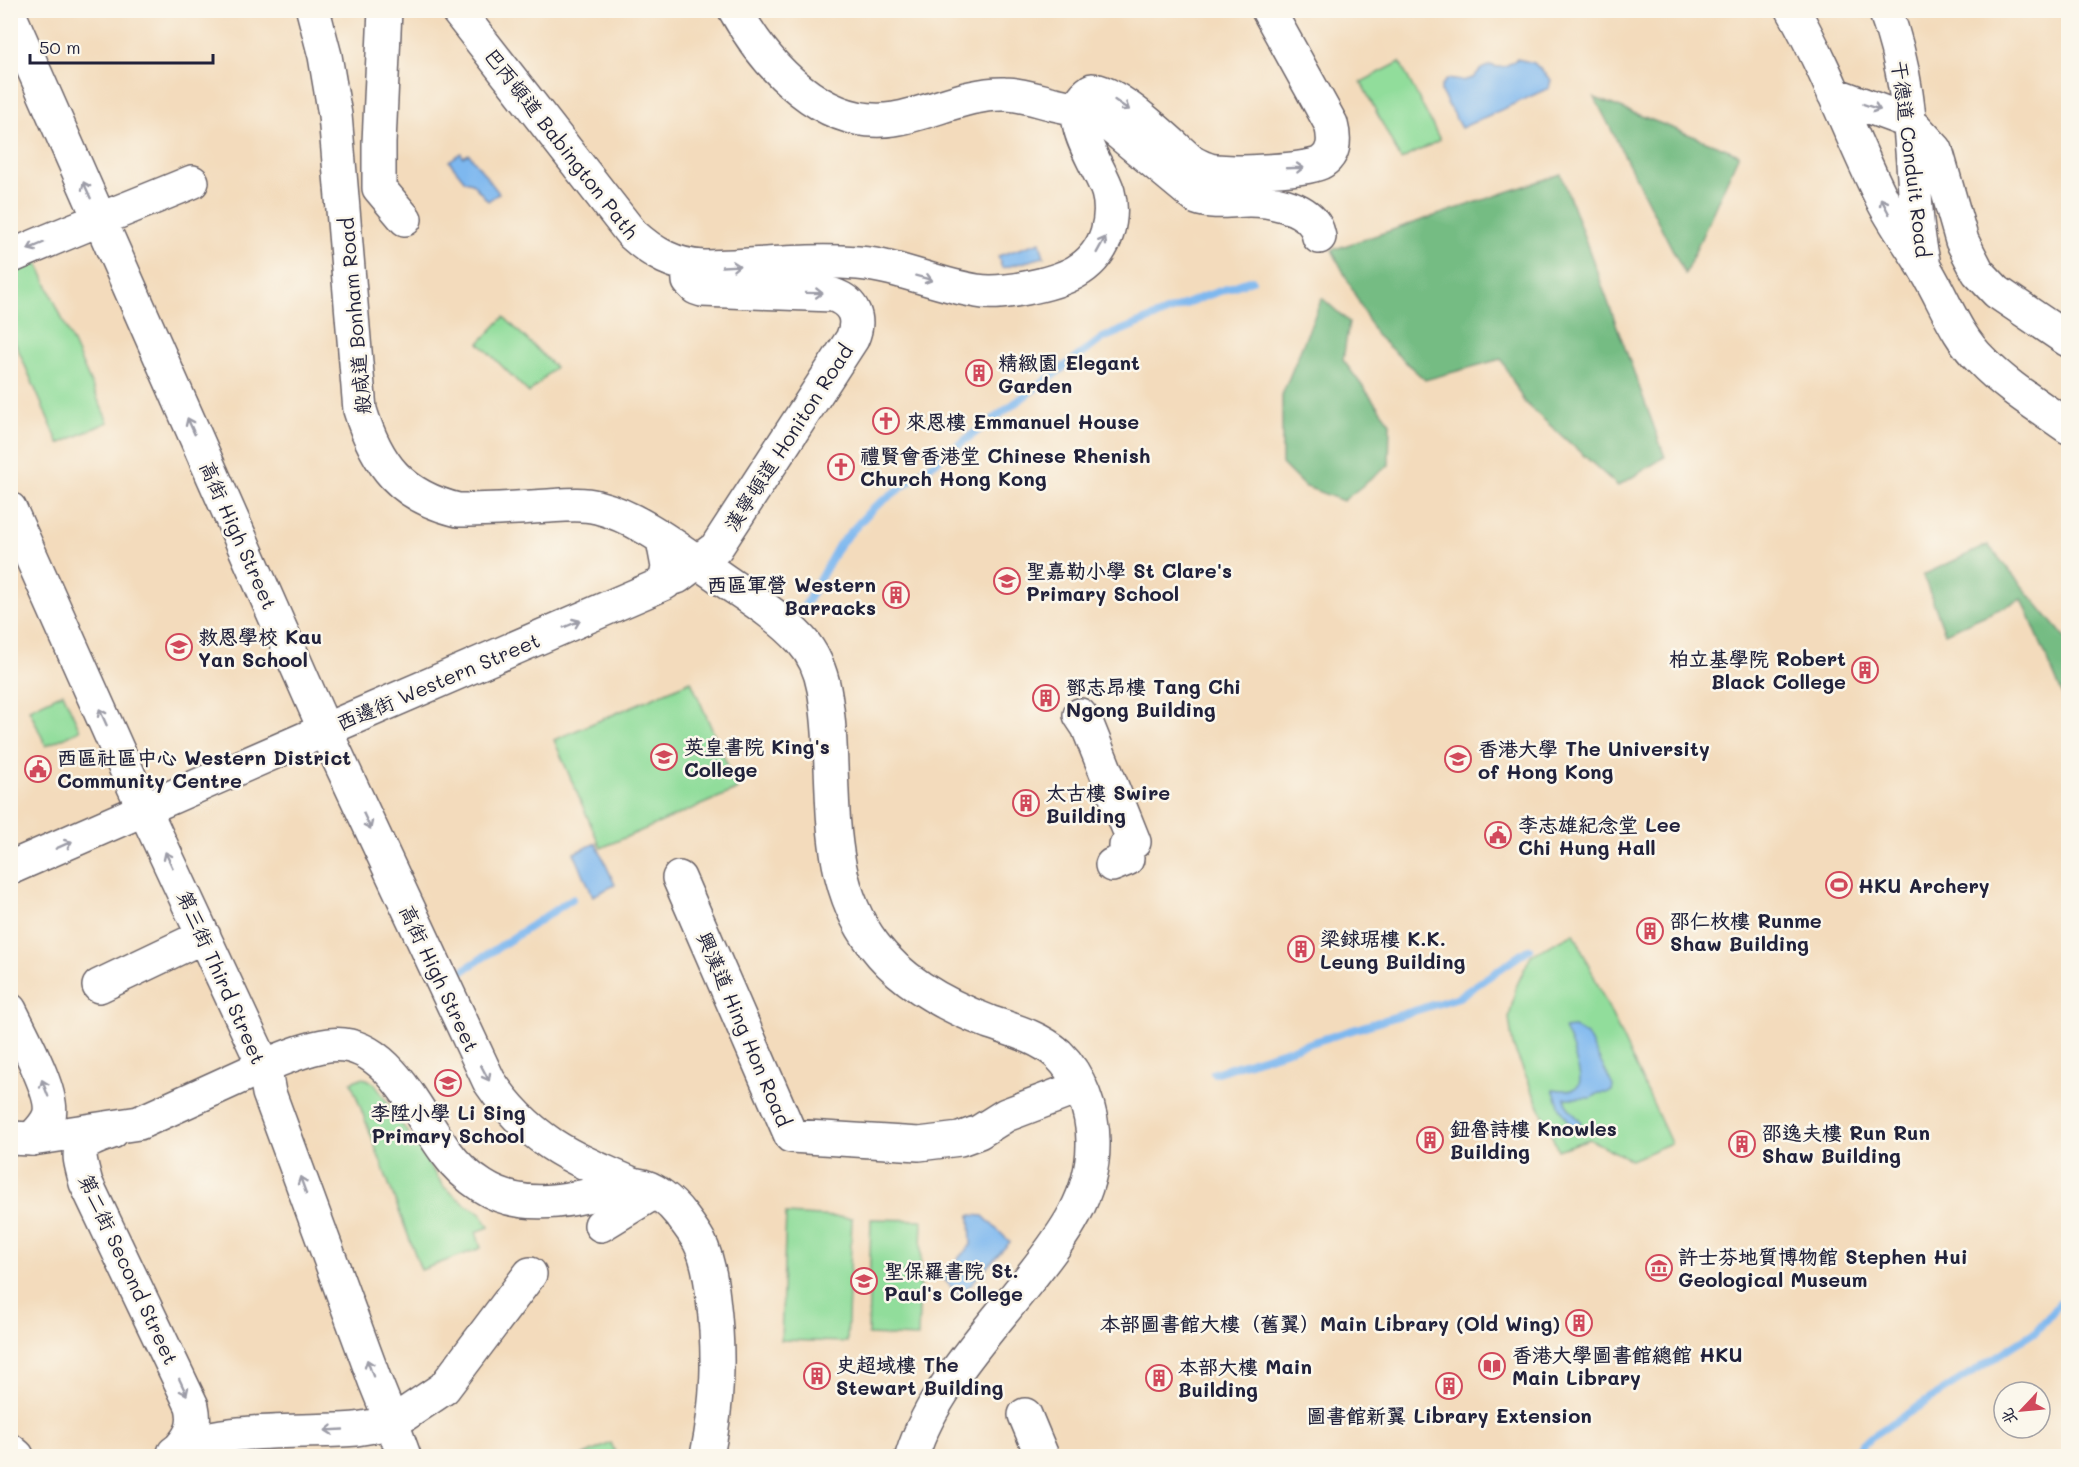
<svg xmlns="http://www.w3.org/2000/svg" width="2079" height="1467" font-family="Mali,'LXGW WenKai TC',sans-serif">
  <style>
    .green { fill: #91dd9b; stroke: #5a806b; stroke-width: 1.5 }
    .forest { fill: #74bc83; stroke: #4b6f5f; stroke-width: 1.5 }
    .water { fill: #7eb8ef; stroke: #506d95; stroke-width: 1.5 }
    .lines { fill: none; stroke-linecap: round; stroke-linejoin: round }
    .stream { stroke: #7eb8ef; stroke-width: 8 }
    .minor-casing { stroke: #6b6368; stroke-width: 36 }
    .major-casing { stroke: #6b6368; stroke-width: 36 }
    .minor { stroke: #fff; stroke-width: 33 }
    .major { stroke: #fff; stroke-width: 33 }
    .oneway { stroke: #9c9ca7 }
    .labels { text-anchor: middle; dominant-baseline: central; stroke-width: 5; stroke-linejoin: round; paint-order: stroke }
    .street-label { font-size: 20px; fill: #22223b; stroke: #fbf7ec }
    .poi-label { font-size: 20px; font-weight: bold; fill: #22223b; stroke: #fbf7ec; text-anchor: start }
  </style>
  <rect width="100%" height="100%" fill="#fbf7ec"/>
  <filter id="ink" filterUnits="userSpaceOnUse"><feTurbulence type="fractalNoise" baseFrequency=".0167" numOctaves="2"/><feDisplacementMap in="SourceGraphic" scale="12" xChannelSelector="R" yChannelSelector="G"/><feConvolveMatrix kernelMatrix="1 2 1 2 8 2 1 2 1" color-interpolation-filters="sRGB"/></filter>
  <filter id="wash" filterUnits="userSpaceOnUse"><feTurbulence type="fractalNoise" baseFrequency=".008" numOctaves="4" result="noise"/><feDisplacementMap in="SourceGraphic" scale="24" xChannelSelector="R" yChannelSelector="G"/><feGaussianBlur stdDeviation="1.35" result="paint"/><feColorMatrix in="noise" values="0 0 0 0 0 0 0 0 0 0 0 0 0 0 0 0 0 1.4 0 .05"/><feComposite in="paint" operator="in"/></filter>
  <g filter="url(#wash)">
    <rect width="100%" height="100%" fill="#f3dbbc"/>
    <!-- green -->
    <path class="green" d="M1400,62l40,78 -39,20 -40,-78z
      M37,262l71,160 -49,22 -48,-111 -1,-59z
      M504,317l51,50 -26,26 -50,-50z
      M691,681l47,108 -137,59 -47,-108z
      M63,693l17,37 -34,16 -17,-37z
      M1574,933l97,210 -40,17 -42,-21 -31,11 -45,-104 -4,-28 7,-31 15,-32z
      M361,1078l6,1 8,5 69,103 22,18 15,8 8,14 -13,5 5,16 -60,22 -70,-188z
      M786,1214l66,4 -5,124 -66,-2z
      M871,1219l51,1 -4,117 -50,-2z
      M611,1443l6,13h-35z"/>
    <!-- forest -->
    <path class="forest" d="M1595,98l144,56 -54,120z
      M1561,174l104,283 -47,29 -94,-84 -23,-43 -76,21 -49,-45 -44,-85z
      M1322,298l27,24 -6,38 47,63 -1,42 -46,36 -39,-15 -22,-22v-69z
      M1988,545l80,96v67l-46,-109 -77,34 -22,-58z"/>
    <!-- water -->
    <path class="water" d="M1517,59l17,4 17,17 -2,8 -88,40 -20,-36v-6l6,-7 15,2 11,-3 8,-9 9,-4c12,5 17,1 27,-6z
      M461,153l2,4 6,-3 30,39 -11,8 -16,-18 -7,-2 -16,-20z
      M1040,242l4,15 -42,11 -4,-12z
      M596,843l19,42 -22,11 -19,-43z
      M1574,1028l13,7 26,51 -1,5 -5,2h-8l-8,5h-26l3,9 13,15 -4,5h-4l-12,-17 -8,-21c29,4 31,-4 23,-28 -3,-12 -6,-21 -12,-32z
      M970,1215l13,1 27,26 -50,54 -19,-20 30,-31z"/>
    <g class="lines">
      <!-- stream -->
      <path class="stream" d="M803,609l36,-64 33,-36 231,-171 100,-41 49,-17
        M464,970l108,-71
        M1214,1073l245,-76 70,-48
        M1851,1456l20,-19 165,-106 32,-37"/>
    </g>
  </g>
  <g filter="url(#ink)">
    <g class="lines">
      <defs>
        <path id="minor" d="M385,10l-6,133v45l26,31
          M457,10l175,224c22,20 42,31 71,33 52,-1 103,-8 155,-4 41,3 78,22 119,28 16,3 33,0 49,-3 36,-7 69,-17 81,-55 4,-14 5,-27 1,-41 -8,-27 -51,-79 -16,-102 25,0 80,55 101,73 7,3 13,7 22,8 18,2 94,0 107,-9 13,-9 13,-23 9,-38l-63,-114
          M735,10c31,56 89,120 159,109 38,-6 72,-26 111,-25 16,0 33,6 49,10 20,4 37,8 54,20l89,74c17,6 34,2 52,2 20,0 53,6 65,24 3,3 4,9 5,13
          M1793,10c34,60 57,124 87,185 13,28 32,51 47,77 18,30 29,64 55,89 25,26 57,45 86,66
          M1885,10c21,55 25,110 29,167 2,28 2,56 9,83
          M10,16l315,714 164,351c40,60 83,77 146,104
          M1834,94l76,28 26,28 26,91 16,31 19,20 71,48
          M10,257c61,-27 122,-50 182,-75
          M10,509l124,278 130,279 5,27 106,288 17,42 52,-35 86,-114
          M677,577l39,-29 136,-209c9,-20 2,-37 -19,-44l-131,-5 -6,-2 -7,-7 -1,-15
          M1080,715l8,12 46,115 -8,4 1,13 -15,6
          M679,878l112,258 128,8 41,-5 19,-7 27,-17 74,-28
          M99,986l105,-50
          M10,1010c10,21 46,86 39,106 -3,9 -11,16 -17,23
          M601,1225l54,-33
          M1025,1415l17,41"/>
        <path id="major" d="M313,10l12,46 10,59 25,295c17,55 41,86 98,100 30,0 61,-2 91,-4 16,-1 33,-3 48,1 42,10 85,45 121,69 28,20 59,38 83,64 12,13 20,32 23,49 16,86 -7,182 50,256 27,36 73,61 115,77 23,8 50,15 69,32 22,21 35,58 35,88 1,55 -31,95 -63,136 -42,54 -98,112 -118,178
          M10,868l315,-138 340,-147 3,-16 -5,-27
          M112,1132c-37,13 -36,14 -26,51l106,223c4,18 0,28 -11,41
          M10,1138l22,1 107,-16 125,-57c20,-8 43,-18 65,-21 58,-8 88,69 117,107 10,14 22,25 36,34 38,25 82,15 124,6 9,-2 21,-7 31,-7 17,2 34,17 44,30 6,8 13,17 18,26 9,17 12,38 14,57 7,57 5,103 -6,158
          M10,1450l7,6
          M174,1453c31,-27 138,-20 182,-24 12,-2 24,-4 36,-6l12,33"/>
      </defs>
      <!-- minor casing -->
      <use href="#minor" class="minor-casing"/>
      <!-- major casing -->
      <use href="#major" class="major-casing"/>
      <!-- minor -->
      <use href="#minor" class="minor"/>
      <!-- major -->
      <use href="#major" class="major"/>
    </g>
    <!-- one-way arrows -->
    <defs><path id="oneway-shaft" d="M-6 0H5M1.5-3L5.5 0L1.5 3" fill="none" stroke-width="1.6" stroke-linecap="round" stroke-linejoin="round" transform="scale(1.5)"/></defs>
    <g class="oneway">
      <use href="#oneway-shaft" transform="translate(1122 105) rotate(34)"/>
      <use href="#oneway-shaft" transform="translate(1872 107) rotate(19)"/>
      <use href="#oneway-shaft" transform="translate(1295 168) rotate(-2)"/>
      <use href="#oneway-shaft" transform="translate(87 190) rotate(-114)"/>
      <use href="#oneway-shaft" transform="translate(1885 206) rotate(-118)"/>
      <use href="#oneway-shaft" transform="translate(1101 245) rotate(-61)"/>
      <use href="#oneway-shaft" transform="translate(36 246) rotate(157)"/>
      <use href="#oneway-shaft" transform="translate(731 266) rotate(-3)"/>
      <use href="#oneway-shaft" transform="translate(924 278) rotate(15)"/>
      <use href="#oneway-shaft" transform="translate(814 293) rotate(1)"/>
      <use href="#oneway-shaft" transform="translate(191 426) rotate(-114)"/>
      <use href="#oneway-shaft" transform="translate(572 624) rotate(-23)"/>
      <use href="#oneway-shaft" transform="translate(103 717) rotate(-114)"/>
      <use href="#oneway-shaft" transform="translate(367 821) rotate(65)"/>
      <use href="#oneway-shaft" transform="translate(64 845) rotate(-24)"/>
      <use href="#oneway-shaft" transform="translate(169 860) rotate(-115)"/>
      <use href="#oneway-shaft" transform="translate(485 1073) rotate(62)"/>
      <use href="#oneway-shaft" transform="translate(45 1088) rotate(-111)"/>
      <use href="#oneway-shaft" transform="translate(303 1185) rotate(-110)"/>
      <use href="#oneway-shaft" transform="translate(370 1368) rotate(-110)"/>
      <use href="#oneway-shaft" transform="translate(183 1387) rotate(65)"/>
      <use href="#oneway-shaft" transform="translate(334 1430) rotate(177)"/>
    </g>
  </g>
  <!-- icons -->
  <defs>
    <symbol id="building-ring" viewBox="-11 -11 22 22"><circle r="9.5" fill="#fbf7ec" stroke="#d1495b" stroke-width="1.5"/><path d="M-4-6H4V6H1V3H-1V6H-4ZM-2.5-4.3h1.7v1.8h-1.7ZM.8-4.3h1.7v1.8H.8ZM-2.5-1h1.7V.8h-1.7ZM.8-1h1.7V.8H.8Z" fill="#d1495b"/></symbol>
    <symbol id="church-ring" viewBox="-11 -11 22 22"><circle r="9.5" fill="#fbf7ec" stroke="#d1495b" stroke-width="1.5"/><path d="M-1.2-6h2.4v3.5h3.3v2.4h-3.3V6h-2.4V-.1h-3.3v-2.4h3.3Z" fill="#d1495b"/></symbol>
    <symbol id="school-ring" viewBox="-11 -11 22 22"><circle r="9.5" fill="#fbf7ec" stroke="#d1495b" stroke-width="1.5"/><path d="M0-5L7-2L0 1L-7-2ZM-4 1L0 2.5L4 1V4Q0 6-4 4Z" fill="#d1495b"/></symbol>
    <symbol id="university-ring" viewBox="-11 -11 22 22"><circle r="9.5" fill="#fbf7ec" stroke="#d1495b" stroke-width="1.5"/><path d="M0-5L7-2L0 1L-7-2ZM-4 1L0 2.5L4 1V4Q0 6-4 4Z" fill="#d1495b"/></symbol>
    <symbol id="civic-ring" viewBox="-11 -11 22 22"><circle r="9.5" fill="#fbf7ec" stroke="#d1495b" stroke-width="1.5"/><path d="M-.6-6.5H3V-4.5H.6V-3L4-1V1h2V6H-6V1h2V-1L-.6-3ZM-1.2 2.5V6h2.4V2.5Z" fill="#d1495b"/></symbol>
    <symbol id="stadium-ring" viewBox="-11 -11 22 22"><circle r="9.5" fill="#fbf7ec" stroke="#d1495b" stroke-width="1.5"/><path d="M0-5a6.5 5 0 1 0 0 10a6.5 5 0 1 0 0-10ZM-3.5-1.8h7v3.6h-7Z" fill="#d1495b"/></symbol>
    <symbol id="museum-ring" viewBox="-11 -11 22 22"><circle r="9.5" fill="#fbf7ec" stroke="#d1495b" stroke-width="1.5"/><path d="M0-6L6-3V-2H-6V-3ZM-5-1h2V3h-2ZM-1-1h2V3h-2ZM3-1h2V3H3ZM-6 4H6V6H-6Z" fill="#d1495b"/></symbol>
    <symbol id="library-ring" viewBox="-11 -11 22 22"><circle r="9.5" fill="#fbf7ec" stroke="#d1495b" stroke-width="1.5"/><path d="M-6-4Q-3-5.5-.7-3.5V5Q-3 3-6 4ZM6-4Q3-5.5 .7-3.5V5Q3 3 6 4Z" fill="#d1495b"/></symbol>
  </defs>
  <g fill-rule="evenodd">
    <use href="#building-ring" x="964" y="358" width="30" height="30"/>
    <use href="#church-ring" x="871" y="406" width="30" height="30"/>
    <use href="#church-ring" x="826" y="452" width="30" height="30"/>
    <use href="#school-ring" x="992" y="566" width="30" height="30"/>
    <use href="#building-ring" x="881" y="580" width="30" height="30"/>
    <use href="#school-ring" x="164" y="632" width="30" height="30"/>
    <use href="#building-ring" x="1850" y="655" width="30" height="30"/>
    <use href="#building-ring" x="1031" y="683" width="30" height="30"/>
    <use href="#school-ring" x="649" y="742" width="30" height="30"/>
    <use href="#university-ring" x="1443" y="744" width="30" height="30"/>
    <use href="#civic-ring" x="23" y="754" width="30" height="30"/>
    <use href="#building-ring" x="1011" y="788" width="30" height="30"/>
    <use href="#civic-ring" x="1483" y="820" width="30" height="30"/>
    <use href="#stadium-ring" x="1824" y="870" width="30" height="30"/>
    <use href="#building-ring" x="1635" y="916" width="30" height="30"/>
    <use href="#building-ring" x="1286" y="934" width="30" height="30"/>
    <use href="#school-ring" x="433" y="1068" width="30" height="30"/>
    <use href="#building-ring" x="1415" y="1125" width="30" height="30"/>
    <use href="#building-ring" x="1727" y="1129" width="30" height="30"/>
    <use href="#museum-ring" x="1644" y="1253" width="30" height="30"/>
    <use href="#school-ring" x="849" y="1266" width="30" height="30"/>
    <use href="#building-ring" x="1564" y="1308" width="30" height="30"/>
    <use href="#library-ring" x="1477" y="1351" width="30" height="30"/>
    <use href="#building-ring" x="802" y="1361" width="30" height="30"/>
    <use href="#building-ring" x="1144" y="1363" width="30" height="30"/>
    <use href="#building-ring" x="1434" y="1371" width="30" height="30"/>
  </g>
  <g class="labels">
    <!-- street labels -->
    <g class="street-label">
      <text transform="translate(562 143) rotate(52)">巴丙頓道 Babington Path</text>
      <text transform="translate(1912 159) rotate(83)">干德道 Conduit Road</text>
      <text transform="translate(354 316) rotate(-95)">般咸道 Bonham Road</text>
      <text transform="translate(788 437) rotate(-57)">漢寧頓道 Honiton Road</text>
      <text transform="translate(239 535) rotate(66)">高街 High Street</text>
      <text transform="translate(438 681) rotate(-23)">西邊街 Western Street</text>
      <text transform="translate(222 977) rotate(66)">第三街 Third Street</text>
      <text transform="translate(440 978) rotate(65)">高街 High Street</text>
      <text transform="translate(745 1029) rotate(67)">興漢道 Hing Hon Road</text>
      <text transform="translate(129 1269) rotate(65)">第二街 Second Street</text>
    </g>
    <!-- poi labels -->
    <g class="poi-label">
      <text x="998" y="362">精緻園 Elegant<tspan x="998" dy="23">Garden</tspan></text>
      <text x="906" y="421">來恩樓 Emmanuel House</text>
      <text x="860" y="455">禮賢會香港堂 Chinese Rhenish<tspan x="860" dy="23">Church Hong Kong</tspan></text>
      <text x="1026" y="570">聖嘉勒小學 St Clare's<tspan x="1026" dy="23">Primary School</tspan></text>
      <text x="876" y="584" text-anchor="end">西區軍營 Western<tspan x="876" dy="23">Barracks</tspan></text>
      <text x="198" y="636">救恩學校 Kau<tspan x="198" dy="23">Yan School</tspan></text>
      <text x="1846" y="658" text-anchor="end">柏立基學院 Robert<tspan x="1846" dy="23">Black College</tspan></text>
      <text x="1066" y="686">鄧志昂樓 Tang Chi<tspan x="1066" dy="23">Ngong Building</tspan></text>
      <text x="684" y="746">英皇書院 King's<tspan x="684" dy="23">College</tspan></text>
      <text x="1478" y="748">香港大學 The University<tspan x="1478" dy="23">of Hong Kong</tspan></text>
      <text x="57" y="757">西區社區中心 Western District<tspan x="57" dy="23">Community Centre</tspan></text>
      <text x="1046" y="792">太古樓 Swire<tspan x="1046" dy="23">Building</tspan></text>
      <text x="1518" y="824">李志雄紀念堂 Lee<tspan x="1518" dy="23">Chi Hung Hall</tspan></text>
      <text x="1858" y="885">HKU Archery</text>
      <text x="1670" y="920">邵仁枚樓 Runme<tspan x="1670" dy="23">Shaw Building</tspan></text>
      <text x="1320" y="938">梁銶琚樓 K.K.<tspan x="1320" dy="23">Leung Building</tspan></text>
      <text x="448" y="1112" text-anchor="middle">李陞小學 Li Sing<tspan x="448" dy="23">Primary School</tspan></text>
      <text x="1450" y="1128">鈕魯詩樓 Knowles<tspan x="1450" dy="23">Building</tspan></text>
      <text x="1762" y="1132">邵逸夫樓 Run Run<tspan x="1762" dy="23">Shaw Building</tspan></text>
      <text x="1678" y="1256">許士芬地質博物館 Stephen Hui<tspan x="1678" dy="23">Geological Museum</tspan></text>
      <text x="884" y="1270">聖保羅書院 St.<tspan x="884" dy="23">Paul's College</tspan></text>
      <text x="1560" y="1323" text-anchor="end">本部圖書館大樓（舊翼）Main Library (Old Wing)</text>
      <text x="1512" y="1354">香港大學圖書館總館 HKU<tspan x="1512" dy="23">Main Library</tspan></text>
      <text x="836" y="1364">史超域樓 The<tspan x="836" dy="23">Stewart Building</tspan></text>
      <text x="1178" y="1366">本部大樓 Main<tspan x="1178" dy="23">Building</tspan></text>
      <text x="1449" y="1415" text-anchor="middle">圖書館新翼 Library Extension</text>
    </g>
  </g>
  <!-- margin -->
  <rect width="2079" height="1467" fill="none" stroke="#fbf7ec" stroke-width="36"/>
  <!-- north arrow -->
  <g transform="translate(2022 1410) rotate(244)"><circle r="28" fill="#fbf7ec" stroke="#a4a2a5" stroke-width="1.5"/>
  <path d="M0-4.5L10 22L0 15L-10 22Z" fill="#d1495b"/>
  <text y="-9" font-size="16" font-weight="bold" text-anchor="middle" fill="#22223b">北</text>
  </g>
  <!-- scale -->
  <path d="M30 54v9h183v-9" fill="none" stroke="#22223b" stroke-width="3"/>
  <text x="39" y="54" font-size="18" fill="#22223b" stroke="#fbf7ec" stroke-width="4.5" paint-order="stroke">50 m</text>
</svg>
